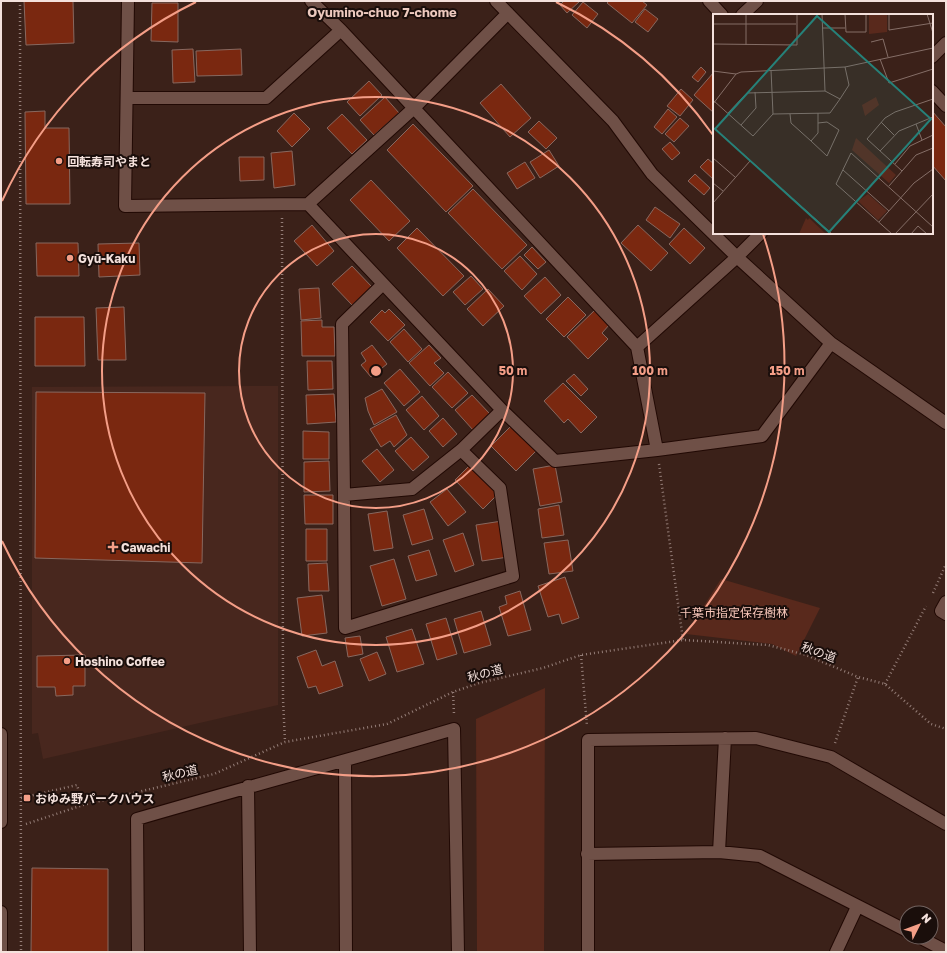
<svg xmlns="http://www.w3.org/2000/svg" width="947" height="953" font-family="'Golos Text','Noto Sans JP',sans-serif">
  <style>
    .built { fill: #48271e }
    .green { fill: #59291c }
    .building { fill: #7a2810; stroke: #88685f }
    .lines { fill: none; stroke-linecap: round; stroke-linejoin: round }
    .minor-casing { stroke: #210904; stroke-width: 14 }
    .path { stroke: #947d77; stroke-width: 2.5; stroke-dasharray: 1 3; stroke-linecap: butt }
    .minor { stroke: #6f5047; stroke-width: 12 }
    .ring { fill: none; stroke: #f49e87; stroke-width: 2 }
    .poi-dot { fill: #f49e87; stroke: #1a0e0b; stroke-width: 1.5 }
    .labels { text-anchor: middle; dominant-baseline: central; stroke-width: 4; stroke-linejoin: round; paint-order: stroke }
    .poi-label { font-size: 12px; font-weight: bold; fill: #f4e1dc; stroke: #1a0e0b; text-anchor: start }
    .park-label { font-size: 12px; fill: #f9c7ba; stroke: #1a0e0b }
    .street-label { font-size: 12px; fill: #f4e1dc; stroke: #1a0e0b }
    .neighbourhood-label { font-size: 13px; font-weight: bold; fill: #edc9be; stroke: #1a0e0b }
    .inset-road { fill: none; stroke: #856e67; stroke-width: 1 }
    .view { fill: #268179; fill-opacity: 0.15; stroke: #268179; stroke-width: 2 }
    .inset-edge { fill: none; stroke: #f4e1dc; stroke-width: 2 }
    .centre { fill: #f49e87; stroke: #1a0e0b; stroke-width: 2 }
    .ring-label { font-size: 12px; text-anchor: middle; font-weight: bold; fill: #f49e87; stroke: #1a0e0b; stroke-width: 4; stroke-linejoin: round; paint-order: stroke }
  </style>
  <rect width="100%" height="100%" fill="#3b2119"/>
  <!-- built -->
  <path class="built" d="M278,386v319l-235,54 -5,-26 -6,1v-347z"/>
  <!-- green -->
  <path class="green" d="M721,579l99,29 -24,48 -24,-12 -86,-10z
    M545,688l-1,264h-67l-1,-233z"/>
  <!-- building -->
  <path class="building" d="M24,1h49l1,42 -48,2z
    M564,1h16l-13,12 -7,-8z
    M609,1h33l5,4 -15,18 -25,-20z
    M583,2l15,12 -11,14 -15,-13z
    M152,3h26v39l-27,-1z
    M645,9l13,10 -10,13 -13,-10z
    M193,49l2,33 -22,1 -1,-33z
    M241,49l1,26 -45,1 -1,-25z
    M701,67l5,5 -8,10 -6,-5z
    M714,72v41l-20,-18z
    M369,81l13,14 -22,21 -13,-14z
    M501,84l30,34 -21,19 -30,-34z
    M681,89l12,11 -13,16 -13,-10z
    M385,97l14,16 -25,22 -14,-15z
    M668,109l9,8 -15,17 -8,-7z
    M45,111v17h24l1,76h-44l-1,-92z
    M932,111l14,16v54l-14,-16z
    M294,113l16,16 -18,18 -15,-16z
    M342,114l25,26 -15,14 -25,-26z
    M680,118l9,8 -15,16 -9,-8z
    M539,121l18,17 -11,11 -18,-17z
    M413,124l60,62 -27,26 -59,-62z
    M670,142l10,11 -8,7 -10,-11z
    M549,150l10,16 -19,12 -10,-16z
    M292,151l3,34 -21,3 -3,-35z
    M239,157h25v23l-24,1z
    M708,159l6,5v16l-14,-13z
    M525,162l10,16 -18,11 -10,-16z
    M695,174l15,14 -6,7 -16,-14z
    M371,180l39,41 -21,20 -39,-41z
    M473,189l54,56 -25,24 -54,-56z
    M655,207l25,17 -10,14 -24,-18z
    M312,225l22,26 -17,15 -23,-25z
    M638,225l30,28 -17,18 -30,-28z
    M417,228l47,48 -21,20 -46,-48z
    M684,228l21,20 -15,16 -21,-20z
    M36,243h42l1,33h-42z
    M139,243l1,32 -41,2 -1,-33z
    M532,247l14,15 -8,7 -14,-14z
    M520,256l17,18 -15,16 -18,-19z
    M352,266l20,21 -20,18 -20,-21z
    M471,276l12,13 -18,16 -12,-13z
    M545,277l16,18 -20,19 -17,-18z
    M319,288l2,30 -20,2 -2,-31z
    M488,289l16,17 -21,20 -16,-17z
    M568,297l18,18 -22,22 -18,-18z
    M124,307l2,53h-28l-2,-52z
    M389,309l16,16 -17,16 -18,-19 12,-12 3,3z
    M596,309l14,15 -8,9 6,6 -20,20 -21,-22z
    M35,317h49l1,49h-50z
    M322,320v7h12l1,29h-33l-1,-35z
    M404,329l18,20 -14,13 -18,-20z
    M372,345l15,19 -16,13 -10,-12 5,-4 -5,-8z
    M429,345l12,13 -7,5 10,10 -14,13 -21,-23z
    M307,361h25l1,28 -25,1z
    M400,369l20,23 -16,14 -20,-23z
    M448,372l20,21 -16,15 -20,-21z
    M574,374l14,15 -7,7 -15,-15z
    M563,383l34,34 -16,16 -13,-14 -4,4 -20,-22z
    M382,389l15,23 -23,13 -6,-14 -3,-13z
    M36,392l169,1 -3,170 -167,-5z
    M334,394l2,28 -29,2 -1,-29z
    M472,395l18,19 -17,16 -18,-20z
    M422,396l17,20 -15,14 -18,-20z
    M396,415l11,20 -13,12 -4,-6 -9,6 -11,-18z
    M443,418l14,16 -14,13 -14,-16z
    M511,426l25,25 -20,20 -25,-25z
    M303,431l26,1v27h-26z
    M411,437l18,20 -16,14 -18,-20z
    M377,449l17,21 -14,12 -18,-21z
    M329,461l1,30 -26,1v-30z
    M471,464l28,29 -16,16 -28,-29z
    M555,465l7,37 -22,4 -7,-37z
    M447,489l19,23 -18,14 -18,-24z
    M304,495h29v29h-28z
    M559,505l5,30 -22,3 -4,-29z
    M424,509l9,30 -21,6 -9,-30z
    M387,511l6,37 -19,3 -6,-37z
    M502,521l6,36 -26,4 -6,-36z
    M306,529h21v32h-21z
    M463,533l11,32 -19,7 -12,-32z
    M568,540l5,31 -24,3 -5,-31z
    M429,550l8,25 -21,6 -8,-25z
    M394,559l12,40 -24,7 -12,-40z
    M327,563l2,28h-20l-1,-27z
    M565,577l14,41 -17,6 -3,-10 -11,3 -10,-31z
    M520,591l11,39 -23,6 -9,-29 8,-3 -2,-8z
    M322,595l5,38 -25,3 -5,-38z
    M481,611l10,34 -27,8 -10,-34z
    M446,618l11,36 -20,6 -11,-36z
    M412,629l12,35 -27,8 -11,-35z
    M360,636l3,18 -15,3 -3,-19z
    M316,650l6,16 13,-5 8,25 -24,8 -3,-8 -8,2 -11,-31z
    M377,652l9,22 -17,7 -9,-22z
    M85,655v31h-12v9l-17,1 -1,-9h-18v-31z
    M32,868l76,1v83h-77z"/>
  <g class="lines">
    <defs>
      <path id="minor" d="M128,1l-3,205 183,-2 106,-96 94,-95
        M311,1l30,29 296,317 20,103 105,-14 69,-93
        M496,1l117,120 39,53 85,83 94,86 115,80
        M709,1l13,14
        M742,15l15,-14
        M932,57l14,-14
        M932,91l14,15
        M127,98h139l75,-68
        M308,204l194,206 53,51 102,-11
        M637,347l100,-90 24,-24
        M461,450l39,38 13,88 -168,52 -1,-133 68,-6 49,-39 41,-40
        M344,495l-2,-171 41,-40
        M946,602l-5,9 5,3
        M1,734v88
        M345,761l1,191
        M248,786l2,166
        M719,852l6,-114
        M587,854l132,-2 41,4 147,75
        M1,912v40
        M919,937l27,14
        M138,952l-1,-133c106,-31 212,-59 317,-90l4,223
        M588,952v-212l168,-2 75,19 115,67
        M836,952l21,-45"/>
    </defs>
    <!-- minor casing -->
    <use href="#minor" class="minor-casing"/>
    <!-- path -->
    <path class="path" d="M20,1l1,951
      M282,218l1,481 2,43
      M659,464l24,176
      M933,593l13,-29
      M581,655l6,71
      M885,684l41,-78
      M453,692l1,22
      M835,743l23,-66
      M21,798l56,-13 6,20
      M26,824l57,-19 131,-31 71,-32 102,-18 66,-32 26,-9 64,-15 38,-13 102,-15 85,5 38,10 52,22 27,7 46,40 15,5"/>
    <!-- minor -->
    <use href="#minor" class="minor"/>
  </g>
  <!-- distance rings -->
  <g class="ring">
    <circle cx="376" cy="371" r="137"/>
    <circle cx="376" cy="371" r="274"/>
    <path d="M2 201A411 411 0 0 1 196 2M556 2A411 411 0 0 1 713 135M763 234A411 411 0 0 1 2 541"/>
  </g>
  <!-- markers -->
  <g class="poi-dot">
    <circle cx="59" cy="161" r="4"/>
    <circle cx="70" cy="258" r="4"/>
    <path d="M111 541h4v4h4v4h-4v4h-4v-4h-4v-4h4z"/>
    <circle cx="67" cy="661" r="4"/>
    <rect x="23" y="794" width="8" height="8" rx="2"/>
  </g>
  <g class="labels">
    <!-- poi labels -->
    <g class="poi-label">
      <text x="67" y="161">回転寿司やまと</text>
      <text x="78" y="258">Gyū-Kaku</text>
      <text x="121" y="547">Cawachi</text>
      <text x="75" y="661">Hoshino Coffee</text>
      <text x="35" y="798">おゆみ野パークハウス</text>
    </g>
    <!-- park labels -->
    <g class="park-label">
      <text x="734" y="612">千葉市指定保存樹林</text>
    </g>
    <!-- street labels -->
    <g class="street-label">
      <text transform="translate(819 652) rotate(20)">秋の道</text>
      <text transform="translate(485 673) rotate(-15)">秋の道</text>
      <text transform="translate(180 773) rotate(-13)">秋の道</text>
    </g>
    <!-- neighbourhood labels -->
    <g class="neighbourhood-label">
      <text x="382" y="12">Oyumino-chuo 7-chome</text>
    </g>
  </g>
  <!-- overview -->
  <g transform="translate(713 14)">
    <rect width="220" height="220" fill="#3b2119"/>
    <path d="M156,0h18v18l-18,2zM163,83l3,8 -14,11 -3,-11zM143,124l40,37 -7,8 -37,-33zM155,180l19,17 -9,9 -20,-19zM93,204l2,2 1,-2 17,16h-27z" fill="#59291c"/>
    <path class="inset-road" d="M109,0l3,77M132,0l1,18h20v-18M176,0v16l44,-7M214,0l6,19M0,10h83M109,14h23M158,28l12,-3 5,18M0,30l84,1v-31M33,31v-31M167,45l9,24 44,-14M0,57l23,3M1,87l39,35 20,-22 -2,-44M0,90l23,-30 5,-2 104,-5 88,-19M15,99l19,-20 78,-2 15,8 9,-14 -4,-18M105,99v20l-7,8 16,15 12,-26 -12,-8 -9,1M60,100l57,-1 10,-14M77,100l1,9 20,18M168,108l13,13M203,110l6,16M28,111l15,-17 -1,-16M0,113l119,107M167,137l19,-20 34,-14M0,144l22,19M182,150l15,-18 23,-11M130,156l46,41M189,157l-35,-32 18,-21 10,-6 38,-13M0,169l10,8M176,172l27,-31 17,-7M0,189l37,-42M166,208l35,-39 19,-14M179,220l-56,-50 15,-31 82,74M182,220l38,-40M198,220l7,-8 9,8"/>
    <path class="view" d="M104,2l114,103 -102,113 -114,-103z"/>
    <rect width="220" height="220" class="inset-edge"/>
  </g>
  <circle cx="376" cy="371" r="6" class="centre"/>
  <g class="ring-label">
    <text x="513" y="375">50 m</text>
    <text x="650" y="375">100 m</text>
    <text x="787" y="375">150 m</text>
  </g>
  <!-- border -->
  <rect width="947" height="953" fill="none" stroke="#f4e1dc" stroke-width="4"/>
  <!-- north arrow -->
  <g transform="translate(919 925) rotate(48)"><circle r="19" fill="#1a0e0b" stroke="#71625f"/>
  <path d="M0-3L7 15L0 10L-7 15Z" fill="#f49e87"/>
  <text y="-6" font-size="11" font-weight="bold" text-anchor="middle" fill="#f4e1dc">N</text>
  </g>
</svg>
